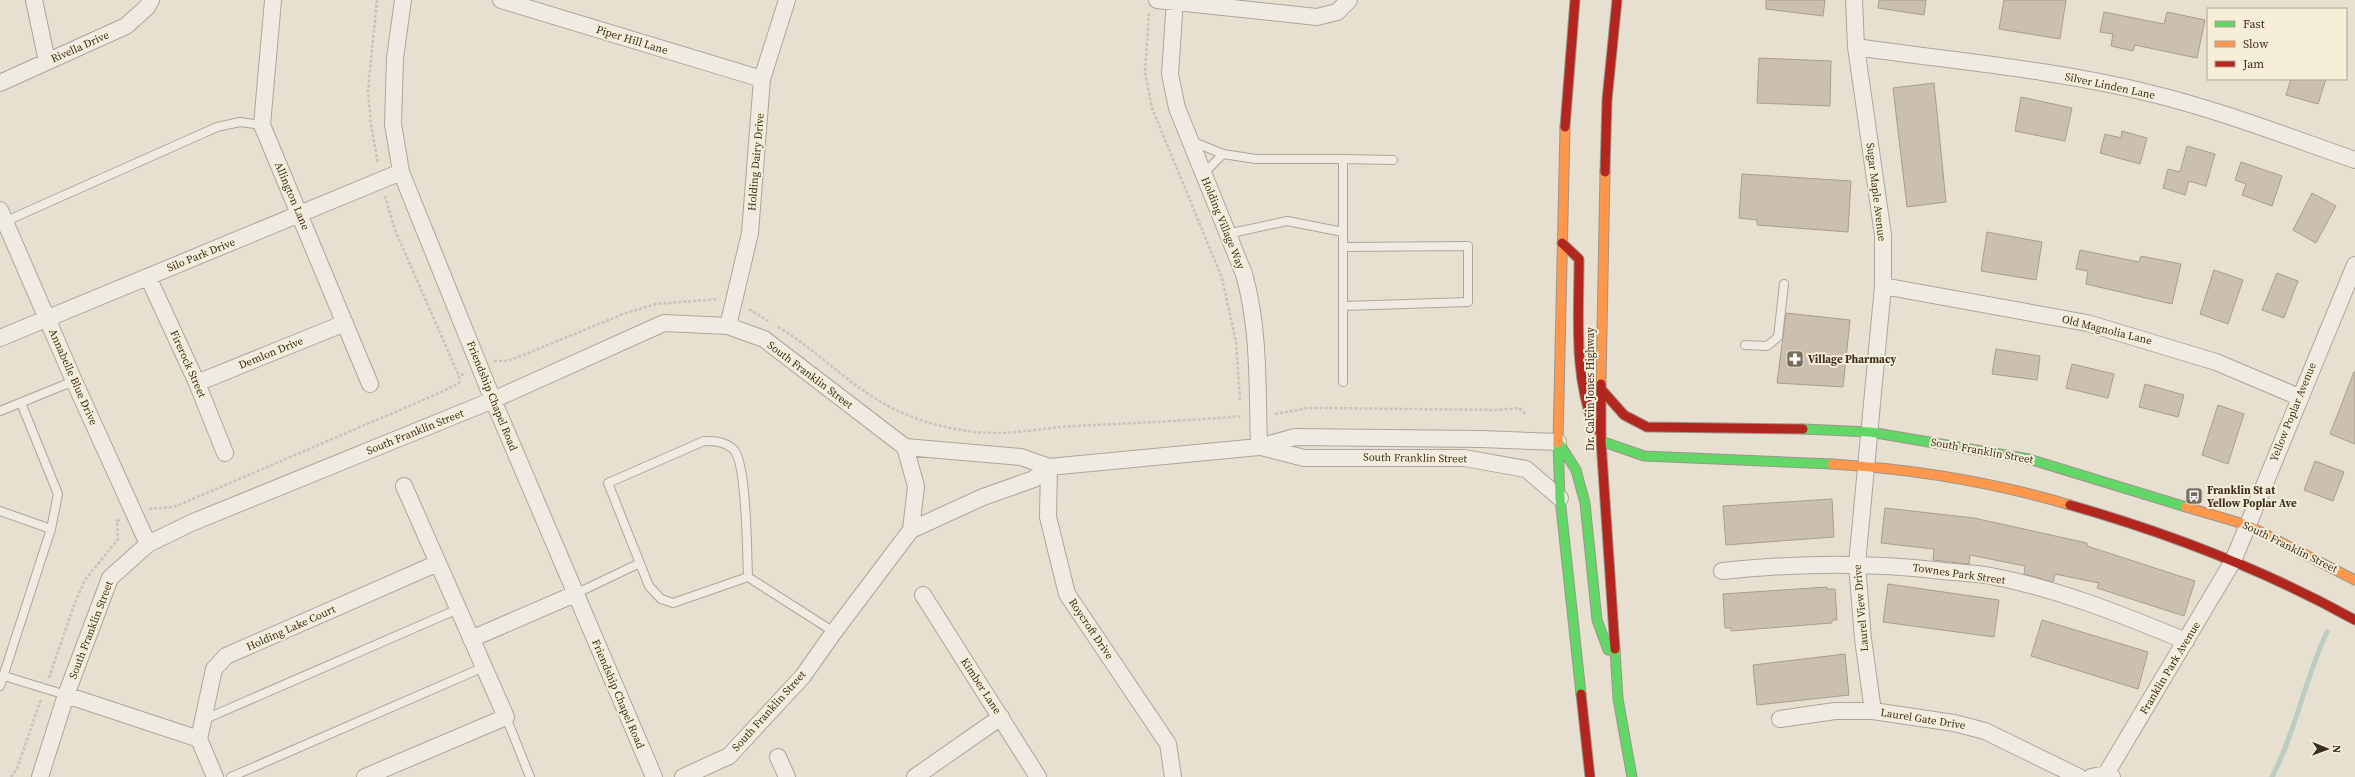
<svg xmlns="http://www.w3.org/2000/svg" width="2355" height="777" font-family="'Source Serif 4',serif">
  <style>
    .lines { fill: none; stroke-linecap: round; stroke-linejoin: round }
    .stream { stroke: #bcccc2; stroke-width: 5 }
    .building { fill: #cbbfb2; stroke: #a89c90 }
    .lane-casing { stroke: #ada599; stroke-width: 10 }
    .street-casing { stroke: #ada599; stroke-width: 18 }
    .fast-casing { stroke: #9c958a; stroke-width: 11 }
    .slow-casing { stroke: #9c958a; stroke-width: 11 }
    .jam-casing { stroke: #9c958a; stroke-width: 11 }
    .path { stroke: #c8c2b9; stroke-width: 2.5; stroke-dasharray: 3 2; stroke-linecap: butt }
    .lane { stroke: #efebe3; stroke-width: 8 }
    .street { stroke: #efebe3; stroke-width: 16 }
    .fast { stroke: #63d668; stroke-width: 9 }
    .slow { stroke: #ff974d; stroke-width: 9 }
    .jam { stroke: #b3261e; stroke-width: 9 }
    .labels { text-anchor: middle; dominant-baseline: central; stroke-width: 4; stroke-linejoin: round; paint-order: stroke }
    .street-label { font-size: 11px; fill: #3d2e20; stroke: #f7eed8 }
    .poi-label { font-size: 11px; font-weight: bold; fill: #3d2e20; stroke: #f7eed8; text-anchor: start }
  </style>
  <rect width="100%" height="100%" fill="#e7e0d1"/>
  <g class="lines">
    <!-- stream -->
    <path class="stream" d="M2272,777c24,-47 33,-98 55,-145"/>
  </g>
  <!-- building -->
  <path class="building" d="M1766,0h59l-2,16 -57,-7z
    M1879,0h47l-2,15 -46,-7z
    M2004,0h62l-6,39 -61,-10z
    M2104,12l60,12 3,-12 38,8 -8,38 -62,-13 -2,6 -22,-5 2,-12 -13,-2z
    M1759,58l72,3 -1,45 -73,-3z
    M2291,79h35l-8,25 -32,-9z
    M1934,83l12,119 -39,5 -14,-119z
    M2021,97l51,11 -7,33 -50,-10z
    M2122,131l25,7 -7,26 -40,-11 5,-19 16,4z
    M2187,146l28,8 -9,32 -17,-5 -4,14 -22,-7 5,-19 12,3z
    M2241,162l41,14 -10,30 -30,-11 4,-11 -11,-4z
    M1742,174l109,7 -3,51 -91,-7v-5l-18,-2z
    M2312,193l24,13 -20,37 -23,-13z
    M1987,232l55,10 -6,38 -55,-9z
    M2080,250l59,12 2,-6 40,8 -9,40 -86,-20 2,-13 -12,-2z
    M2214,270l29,10 -15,44 -28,-10z
    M2277,273l21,8 -14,37 -22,-8z
    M1786,313l64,7 -7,67 -66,-4z
    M1996,349l44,7 -3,24 -45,-6z
    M2072,364l42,10 -6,24 -42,-10z
    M2354,372h1v72l-25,-10z
    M2145,384l39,11 -6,22 -39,-10z
    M2218,405l26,9 -16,50 -26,-9z
    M2315,461l29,11 -11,29 -29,-11z
    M1832,499l2,38 -108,8 -3,-39z
    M1885,508l89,10 113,25v3l108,35 -11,35 -87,-28 2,-5 -44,-9 -2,8 -29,-8 1,-8 -55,-11 -1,9 -36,-4 1,-11 -53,-6z
    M1888,584l111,16 -5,37 -111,-15z
    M1827,587v2h8l2,31h-5v3l-101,8v-3h-6l-2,-34z
    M2042,620l106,32 -10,37 -107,-33z
    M1845,654l4,41 -92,10 -4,-40z"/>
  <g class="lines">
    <defs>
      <path id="lane" d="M1191,141l32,13 33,5h87
        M1203,174l20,-20
        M4,222l213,-95 23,-5 22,3
        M1343,232v-73l50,1
        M1227,234l60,-13 56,11v150
        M1343,306l125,-4v-56l-125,1
        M1745,345l22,1 11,-9 6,-53
        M0,411l74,-30
        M0,511l51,18
        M748,577l-75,26 -12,-4 -12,-13 -41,-103 96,-42c10,0 20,0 29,8 14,11 14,106 15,128l86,55
        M575,594l65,-31
        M4,676l62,19
        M0,686l51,-157 7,-35 -37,-91
        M506,717l24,60
        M203,720l255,-111
        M231,777l253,-110"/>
      <path id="street" d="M34,0l13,61
        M273,0l-11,125 108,259
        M403,0l-8,58 -2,66 8,48 92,228 161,377
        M501,0l261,79
        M1157,0l160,17 20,-5 12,-12
        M1175,0l-5,74 7,34 67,166c16,56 13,116 15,173
        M1854,0l2,47 27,188v51l-26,278 6,75 10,72
        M1856,47c96,14 195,22 289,45 72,17 141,44 210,68
        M0,83l126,-57 21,-19 4,-7
        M0,210l74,171 74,163
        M148,277l49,106 28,70
        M1883,286l204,37 129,39 83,35
        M728,326l22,-93 12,-154 25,-79
        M0,338l401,-166
        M197,383l148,-60
        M905,447l11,39 -5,44
        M1261,447l43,11h160l62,11 34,29
        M1049,467l-1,50 19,77 101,150 5,33
        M1722,571c75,-8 147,-9 221,0 16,2 32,2 48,5 68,13 132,39 195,65
        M923,595l115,182
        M471,639l104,-45
        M66,695l133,44 16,38
        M1780,719l55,-8h38l81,12 31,8 94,46
        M199,739l15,-70 12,-13 212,-93
        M778,757l9,20
        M2106,774l127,-213 122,-296
        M40,777l26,-82 44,-117 38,-34 43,-21 302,-123 171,-77 64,3 36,13 141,108 116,10 28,10 210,-20 36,-10 186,2 77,3
        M365,777l141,-60 -102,-231
        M683,777l46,-21 74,-80 31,-44 77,-102 72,-33 51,-18 15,-12
        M915,777l86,-60
        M2091,777l15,-3 6,3"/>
      <path id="fast" d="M1803,429l67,3 159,27 157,48
        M1601,441l43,15 188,8
        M1558,443l2,55 21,196
        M1559,443l17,27 9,33 12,117 11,30
        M1615,649l3,50 14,78"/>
      <path id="slow" d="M1601,384l4,-212
        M1558,443l7,-316
        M1832,464c80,5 161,18 238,41
        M2186,507l61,18 108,55"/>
      <path id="jam" d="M1565,127l10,-127
        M1605,172l2,-72 10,-100
        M1562,243l17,16c0,57 -6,116 16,170
        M1601,384v57l14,208
        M1601,389l23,26 23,12 156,2
        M2070,505c98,28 195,65 285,115
        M1581,694l9,83"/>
    </defs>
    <!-- lane casing -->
    <use href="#lane" class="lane-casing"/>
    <!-- street casing -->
    <use href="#street" class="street-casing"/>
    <!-- fast casing -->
    <use href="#fast" class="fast-casing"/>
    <!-- slow casing -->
    <use href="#slow" class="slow-casing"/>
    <!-- jam casing -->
    <use href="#jam" class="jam-casing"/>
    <!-- path -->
    <path class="path" d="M377,0l-9,90 3,35 7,39
      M1149,13l-4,60 7,35 70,170 14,64 4,58
      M385,196l10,34 64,146
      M749,309l19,12
      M778,327c41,24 73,61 116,82 32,15 67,24 103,24 26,0 52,-6 78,-7 56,-3 112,-5 167,-10
      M494,361h13l14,-5 102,-42 33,-10 62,-5
      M1275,414l33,-6h18l171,2 22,-2 7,6
      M149,509l25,-2 263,-113 22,-11v-7l7,-3
      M49,678l25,-73 11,-25 33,-41 -1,-18 3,-1
      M11,777l6,-8 24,-70"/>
    <!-- lane -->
    <use href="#lane" class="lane"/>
    <!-- street -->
    <use href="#street" class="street"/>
    <!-- fast -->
    <use href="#fast" class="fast"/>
    <!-- slow -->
    <use href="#slow" class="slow"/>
    <!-- jam -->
    <use href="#jam" class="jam"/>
  </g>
  <!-- icons -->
  <defs>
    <symbol id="pharmacy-square" viewBox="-11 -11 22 22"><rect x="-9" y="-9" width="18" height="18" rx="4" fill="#786c5e" stroke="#f7eed8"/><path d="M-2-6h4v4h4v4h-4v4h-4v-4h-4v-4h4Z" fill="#fff"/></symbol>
    <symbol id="bus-square" viewBox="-11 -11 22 22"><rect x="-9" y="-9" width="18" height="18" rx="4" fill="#786c5e" stroke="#f7eed8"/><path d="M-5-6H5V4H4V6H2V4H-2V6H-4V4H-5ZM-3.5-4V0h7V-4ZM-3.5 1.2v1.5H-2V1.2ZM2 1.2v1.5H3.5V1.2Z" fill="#fff"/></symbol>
  </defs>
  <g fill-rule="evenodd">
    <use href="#pharmacy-square" x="1785" y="349" width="20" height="20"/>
    <use href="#bus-square" x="2184" y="486" width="20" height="20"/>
  </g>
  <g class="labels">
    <!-- street labels -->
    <g class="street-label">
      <text transform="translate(632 40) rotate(17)">Piper Hill Lane</text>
      <text transform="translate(80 47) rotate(-24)">Rivella Drive</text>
      <text transform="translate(2110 86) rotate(12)">Silver Linden Lane</text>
      <text transform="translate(756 162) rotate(-85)">Holding Dairy Drive</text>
      <text transform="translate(1876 192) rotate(83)">Sugar Maple Avenue</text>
      <text transform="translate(292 196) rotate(67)">Allington Lane</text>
      <text transform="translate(1223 223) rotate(68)">Holding Village Way</text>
      <text transform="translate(201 255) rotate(-22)">Silo Park Drive</text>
      <text transform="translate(2107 330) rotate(14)">Old Magnolia Lane</text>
      <text transform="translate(271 353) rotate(-22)">Demlon Drive</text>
      <text transform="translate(188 364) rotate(66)">Firerock Street</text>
      <text transform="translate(810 375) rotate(37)">South Franklin Street</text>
      <text transform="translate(73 377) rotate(66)">Annabelle Blue Drive</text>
      <text transform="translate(1590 389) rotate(-90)">Dr. Calvin Jones Highway</text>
      <text transform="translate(492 396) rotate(68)">Friendship Chapel Road</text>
      <text transform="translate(2293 412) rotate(-68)">Yellow Poplar Avenue</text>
      <text transform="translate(415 432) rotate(-22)">South Franklin Street</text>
      <text transform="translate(1982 451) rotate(10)">South Franklin Street</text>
      <text transform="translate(1415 458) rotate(1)">South Franklin Street</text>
      <text transform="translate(2290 547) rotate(26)">South Franklin Street</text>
      <text transform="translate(1959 574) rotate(8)">Townes Park Street</text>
      <text transform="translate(1861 608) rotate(-95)">Laurel View Drive</text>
      <text transform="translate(291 628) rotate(-24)">Holding Lake Court</text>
      <text transform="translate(1091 629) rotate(56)">Roycroft Drive</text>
      <text transform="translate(91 630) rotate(-69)">South Franklin Street</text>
      <text transform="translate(2170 668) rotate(-59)">Franklin Park Avenue</text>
      <text transform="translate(981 686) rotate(57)">Kimber Lane</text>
      <text transform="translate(618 694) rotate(67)">Friendship Chapel Road</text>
      <text transform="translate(769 711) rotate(-48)">South Franklin Street</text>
      <text transform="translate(1923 719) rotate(9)">Laurel Gate Drive</text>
    </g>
    <!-- poi labels -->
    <g class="poi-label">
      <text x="1808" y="359">Village Pharmacy</text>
      <text x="2207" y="490">Franklin St at<tspan x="2207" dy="13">Yellow Poplar Ave</tspan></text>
    </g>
  </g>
  <!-- legend -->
  <rect x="2207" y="8" width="140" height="72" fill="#f7eed8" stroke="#ada18e"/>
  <rect x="2215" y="21" width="20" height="6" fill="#63d668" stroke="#ada18e"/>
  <text x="2243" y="28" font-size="12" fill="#3d2e20">Fast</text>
  <rect x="2215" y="41" width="20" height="6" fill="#ff974d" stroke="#ada18e"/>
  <text x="2243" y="48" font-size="12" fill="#3d2e20">Slow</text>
  <rect x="2215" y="61" width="20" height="6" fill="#b3261e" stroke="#ada18e"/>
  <text x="2243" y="68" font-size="12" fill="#3d2e20">Jam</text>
  <!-- north arrow -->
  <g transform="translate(2327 749) rotate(91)" stroke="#f7eed8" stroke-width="3" paint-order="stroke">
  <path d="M0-3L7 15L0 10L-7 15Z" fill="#3d2e20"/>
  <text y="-6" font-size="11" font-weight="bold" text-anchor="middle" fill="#3d2e20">N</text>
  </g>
</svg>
